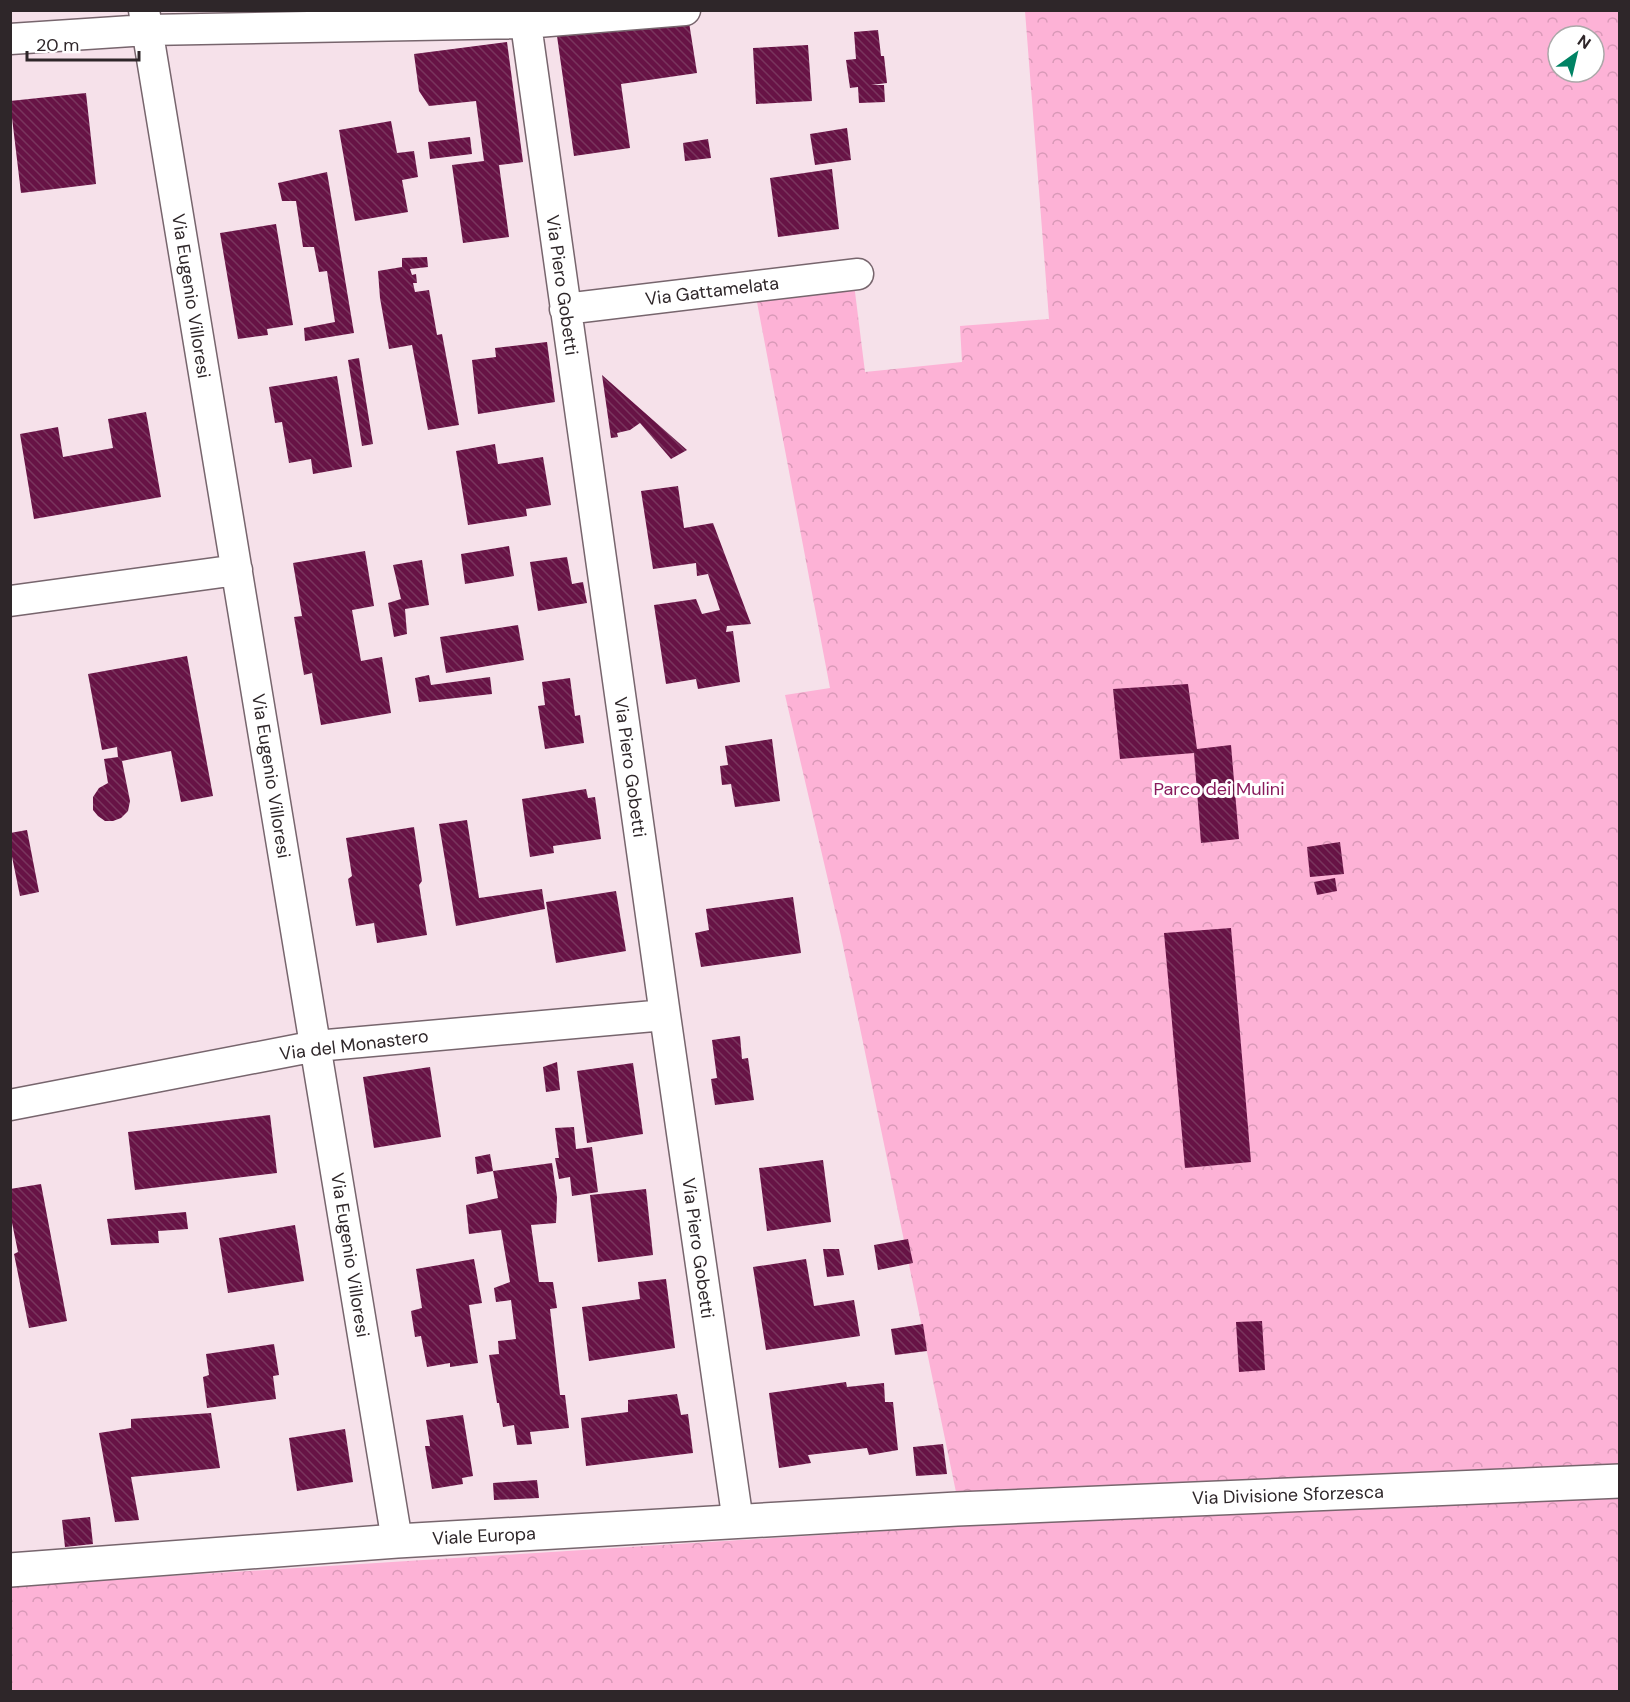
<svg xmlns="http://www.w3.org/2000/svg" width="1630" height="1702" font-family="'DM Sans',sans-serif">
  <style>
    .park { fill: url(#park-crowns); fill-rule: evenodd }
    .building { fill: url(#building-back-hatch) }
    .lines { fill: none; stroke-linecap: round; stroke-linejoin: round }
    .street-casing { stroke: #77656d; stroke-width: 33 }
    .secondary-casing { stroke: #77656d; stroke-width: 36 }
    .street { stroke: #fff; stroke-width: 30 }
    .secondary { stroke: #fff; stroke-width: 33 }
    .labels { text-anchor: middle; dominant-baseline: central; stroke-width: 6; stroke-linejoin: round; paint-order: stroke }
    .street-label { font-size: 18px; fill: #2e2629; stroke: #fff }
    .park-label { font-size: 18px; fill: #881a5c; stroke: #fff }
  </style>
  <defs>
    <pattern id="park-crowns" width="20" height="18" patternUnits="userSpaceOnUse" patternTransform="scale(1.5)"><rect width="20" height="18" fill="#fdb2d6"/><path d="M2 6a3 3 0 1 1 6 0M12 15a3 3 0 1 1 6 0" fill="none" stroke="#d999b8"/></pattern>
    <pattern id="building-back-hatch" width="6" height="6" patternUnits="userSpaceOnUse" patternTransform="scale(1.5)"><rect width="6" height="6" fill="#671345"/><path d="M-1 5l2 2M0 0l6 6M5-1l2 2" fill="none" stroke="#79355d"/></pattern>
  </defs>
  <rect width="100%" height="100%" fill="#f6e1ea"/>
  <!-- park -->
  <path class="park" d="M1025,11h594v1680l-1608,1v-106l952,-60 -122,-590 -56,-241 45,-7 -77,-407 99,-13 13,104 97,-10 -2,-36 89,-7zM1558,36h36v36h-36z"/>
  <!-- building -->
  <path class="building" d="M688,16l9,57 -76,11 9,64 -56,8 -17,-120z
    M878,30l3,26h3l3,27 -16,2h13l1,17 -26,1 -1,-16 -8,1 -4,-28 10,-1 -2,-27z
    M507,42l16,120 -24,3 10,72 -46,6 -11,-78 32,-4 -8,-60 -47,5 -10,-15 -5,-37z
    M808,45l4,56 -56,3 -3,-56z
    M86,93l10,91 -75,9 -11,-92z
    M391,121l6,32 17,-2 4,26 -16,3 6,32 -53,9 -16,-91z
    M847,128l4,32 -36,5 -5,-31z
    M470,137l2,17 -42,5 -2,-17z
    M708,139l3,19 -26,3 -2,-18z
    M832,169l7,60 -61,8 -8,-59z
    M327,172l27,161 -49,8 -1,-13 31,-6 -8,-51 -8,1 -5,-25h-11l-7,-46h-14l-4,-18z
    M276,224l17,101 -26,4 1,6 -30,4 -18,-106z
    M427,257l1,10 -18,2 2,6 4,-1 1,9h-4l2,9 14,-2 8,45 5,-1 17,91 -31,5 -16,-85 -23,4 -9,-51 -2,-27 24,-4v-9z
    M547,342l8,60 -77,12 -6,-54 24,-3 -1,-9z
    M359,358l14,86 -11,2 -14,-86z
    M602,375l85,75 -16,9 -31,-36 -10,7 -13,3 1,4 -7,1z
    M337,376l15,91 -39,7 -2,-15 -22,4 -7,-41 -7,1 -6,-36z
    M146,412l15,85 -127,22 -14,-85 38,-7 5,30 50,-9 -5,-29z
    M495,444l3,20 45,-7 8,48 -25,4 1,7 -59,9 -12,-74z
    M678,486l6,42 29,-5 38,101 -24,2 -1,6 7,-1 7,51 -42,7 -2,-10 -30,5 -12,-79 42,-6 6,15 18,-4 -12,-36 -11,2 -1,-13 -43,6 -12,-78z
    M509,546l5,30 -49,8 -4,-30z
    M365,551l9,55 -22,4 9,51 21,-4 9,56 -70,12 -9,-52 -8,2 -10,-58 8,-1 -9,-53z
    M567,557l5,27 11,-2 4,21 -49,8 -8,-49z
    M422,560l7,45 -24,4 2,25 -13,3 -6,-34 13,-4 -8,-34z
    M518,625l6,35 -78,13 -6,-36z
    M187,656l26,140 -32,6 -10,-51 -49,10 8,40 -2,10 -7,7 -8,3h-8l-7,-5 -5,-6v-13l6,-9 9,-5 -4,-24 14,-2 -1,-10 -15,3 -14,-76z
    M429,675l2,10 59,-8 2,17 -73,8 -4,-24z
    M570,678l5,38 5,-1 4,28 -39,6 -7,-43 7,-1 -3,-23z
    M1188,684l9,65 34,-4 8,94 -38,4 -7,-90 -74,6 -7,-70z
    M772,739l8,62 -45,6 -4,-23 -9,1 -2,-19 8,-1 -3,-19z
    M586,789l2,9 7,-1 6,42 -48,7 1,7 -24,4 -8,-58z
    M467,820l12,78 63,-9 3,20 -89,17 -17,-102z
    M414,827l8,54 -3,4 8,50 -50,8 -3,-20 -18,3 -8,-47 4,-3 -6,-38z
    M27,830l12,62 -19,4 -10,-49v-14z
    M1340,842l4,32 -34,3 -3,-30z
    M1335,878l2,13 -20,4 -3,-13z
    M616,891l10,60 -70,12 -10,-61z
    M793,897l8,56 -100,14 -6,-34 14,-3 -3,-21z
    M1231,928l20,234 -66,6 -21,-235z
    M740,1036l2,23 6,-1 6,42 -39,5 -4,-26 6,-1 -5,-38z
    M557,1062l3,28 -14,2 -3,-25z
    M633,1063l10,71 -56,9 -10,-72z
    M430,1067l11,70 -67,11 -11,-71z
    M270,1115l7,58 -142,17 -7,-58z
    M574,1127l2,22 16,-2 6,45 -26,4 -2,-19 -11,2 -4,-21h4l-4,-30z
    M490,1154l3,17 -16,3 -2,-17z
    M823,1160l8,62 -64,9 -8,-63z
    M552,1163l5,34 -1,26 -25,2 8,57h14l4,26 -7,1 10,86h5l4,33 -39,4 2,12 -15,1 -3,-20 -11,2 -4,-24h-2l-8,-48 10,-1 -1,-13 18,-2 -5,-39 -15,2 -2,-14 16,-6 -9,-52 -32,4 -3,-29 32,-7 -5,-27z
    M41,1184l26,137 -38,7 -15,-74 4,-2 -8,-39v-24z
    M646,1189l7,66 -55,7 -8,-67z
    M186,1212l2,17 -30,2 1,12 -48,2 -4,-26z
    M295,1225l9,56 -76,12 -9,-55z
    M908,1239l5,24 -35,7 -4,-25z
    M823,1249h16l5,26 -17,2z
    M474,1259l8,44 -13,2 9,58 -28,4v-4l-23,4 -6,-31 -6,1 -4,-26 11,-3 -6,-39z
    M806,1259l8,47 40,-6 6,36 -94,14 -13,-83z
    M666,1279l9,69 -86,13 -7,-54 58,-8 -2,-17z
    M1262,1321l3,49 -26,2 -3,-50z
    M923,1324l4,27 -32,4 -4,-26z
    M274,1344l5,31 -6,1 3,23 -69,9 -4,-31 6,-2 -3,-21z
    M846,1382l1,5 37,-4 1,19h8l5,48 -29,5 -2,-7 -59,7 3,8 -32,5 -10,-75z
    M677,1394l4,21 7,-1 5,39 -107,13 -5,-48 47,-6v-12z
    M211,1413l9,55 -89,9 8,43 -24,2 -16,-89 32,-5v-9z
    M463,1415l10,61 -11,2 1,6 -31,5 -7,-43h5l-4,-26z
    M345,1429l8,53 -56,9 -8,-53z
    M943,1444l4,30 -31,2 -3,-29z
    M537,1480l2,18 -45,2 -1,-17z
    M90,1517l3,27 -28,3 -3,-27z"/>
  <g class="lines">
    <defs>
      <path id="street" d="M144,10l253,1531
        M524,10l141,1005 73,507
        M10,39l137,-9 378,-7 160,-13
        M565,309l293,-35
        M10,601l227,-31
        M10,1105l306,-59 349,-31"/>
      <path id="secondary" d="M10,1570l387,-29 560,-32 663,-28"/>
    </defs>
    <!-- street casing -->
    <use href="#street" class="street-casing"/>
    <!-- secondary casing -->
    <use href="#secondary" class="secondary-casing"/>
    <!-- street -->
    <use href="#street" class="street"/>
    <!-- secondary -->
    <use href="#secondary" class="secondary"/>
  </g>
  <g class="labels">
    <!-- street labels -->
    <g class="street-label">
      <text transform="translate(562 285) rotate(82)">Via Piero Gobetti</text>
      <text transform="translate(712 291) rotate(-7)">Via Gattamelata</text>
      <text transform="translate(191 296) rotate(81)">Via Eugenio Villoresi</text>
      <text transform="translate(630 767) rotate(82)">Via Piero Gobetti</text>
      <text transform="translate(271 776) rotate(81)">Via Eugenio Villoresi</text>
      <text transform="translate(354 1045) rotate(-7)">Via del Monastero</text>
      <text transform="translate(698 1248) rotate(82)">Via Piero Gobetti</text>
      <text transform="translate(350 1255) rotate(81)">Via Eugenio Villoresi</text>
      <text transform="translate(1288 1495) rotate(-2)">Via Divisione Sforzesca</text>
      <text transform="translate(484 1536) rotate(-3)">Viale Europa</text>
    </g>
    <!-- park labels -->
    <g class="park-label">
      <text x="1219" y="789">Parco dei Mulini</text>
    </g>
  </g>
  <!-- border -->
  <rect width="1630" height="1702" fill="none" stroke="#2e2629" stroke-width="24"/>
  <!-- north arrow -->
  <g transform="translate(1576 54) rotate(34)"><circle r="28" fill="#ffffff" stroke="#aba8a9" stroke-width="1.5"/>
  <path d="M0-4.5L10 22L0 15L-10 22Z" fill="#008364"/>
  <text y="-9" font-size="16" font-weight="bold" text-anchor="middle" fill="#2e2629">N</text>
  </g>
  <!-- scale -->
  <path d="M27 51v9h112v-9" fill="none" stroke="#2e2629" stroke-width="3"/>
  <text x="36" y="51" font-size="18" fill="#2e2629" stroke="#ffffff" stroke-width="4.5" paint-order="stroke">20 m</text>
</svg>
